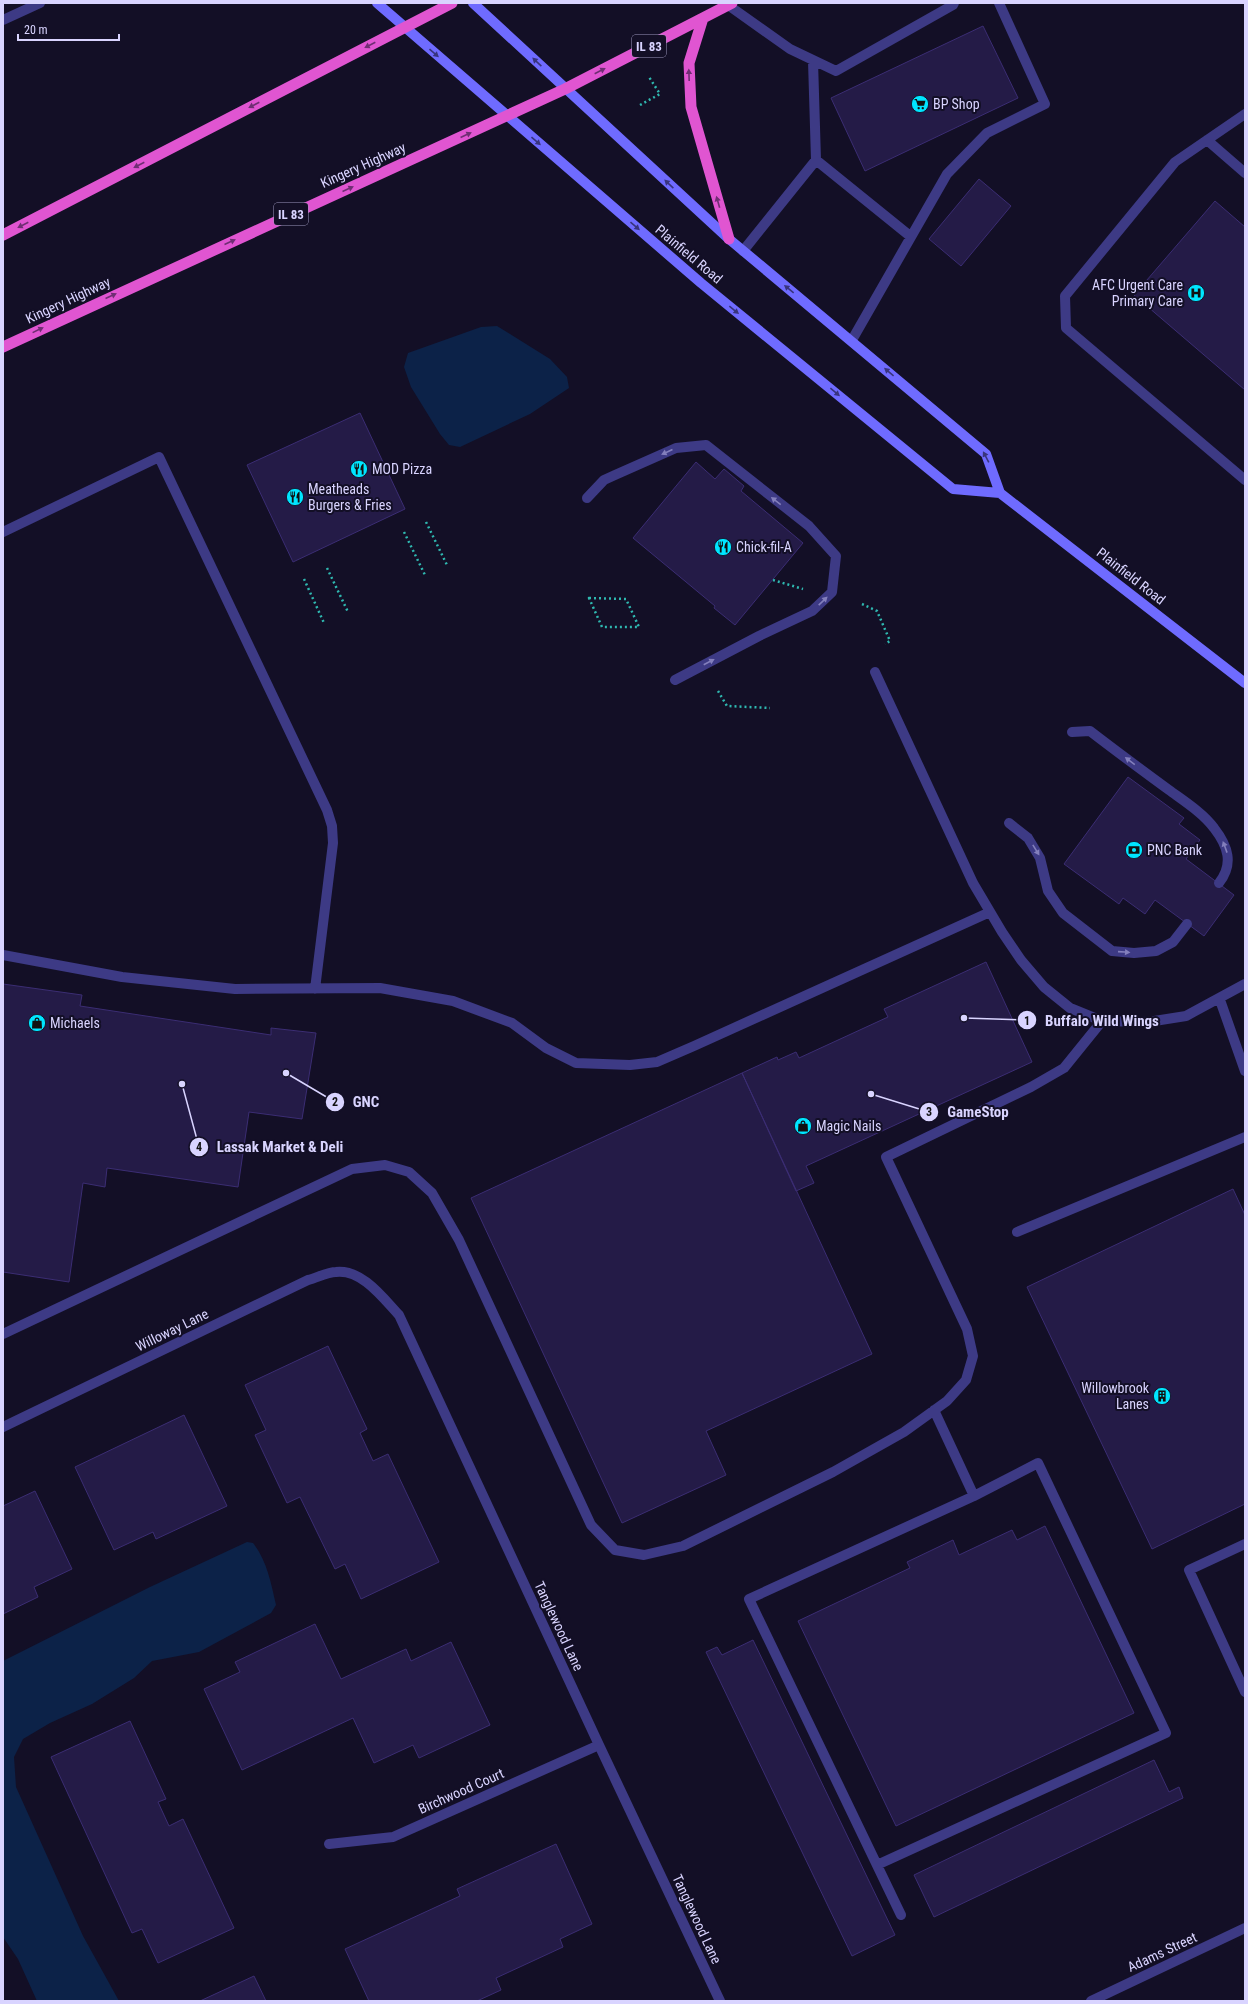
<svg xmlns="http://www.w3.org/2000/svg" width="1248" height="2004" font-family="'Roboto Condensed',sans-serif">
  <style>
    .water { fill: #0c2248 }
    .building { fill: #241b47; stroke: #3b2d73 }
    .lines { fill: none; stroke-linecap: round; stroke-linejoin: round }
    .path { stroke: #2fb8b0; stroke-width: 2.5; stroke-dasharray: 2 3; stroke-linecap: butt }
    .service { stroke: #3d3a85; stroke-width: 10 }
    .minor { stroke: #3d3a85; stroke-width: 10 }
    .secondary { stroke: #6f6bff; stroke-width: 10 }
    .trunk { stroke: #e055d1; stroke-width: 11 }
    .oneway { fill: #6f2e73 }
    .oneway2 { fill: #38347d }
    .oneway3 { fill: #837fbc }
    .labels { text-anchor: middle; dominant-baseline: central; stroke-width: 4; stroke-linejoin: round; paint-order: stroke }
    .shield { fill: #130f26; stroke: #9e99be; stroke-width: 1 }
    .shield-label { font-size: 13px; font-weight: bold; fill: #d9d4ff }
    .poi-label { font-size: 14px; fill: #d9d4ff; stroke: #130f26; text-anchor: start }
    .street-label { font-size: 14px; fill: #d9d4ff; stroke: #130f26 }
    .leader { fill: none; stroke: #d9d4ff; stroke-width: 1.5 }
    .callout-dot { fill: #d9d4ff; stroke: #130f26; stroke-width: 1.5 }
    .mark-label { font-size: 12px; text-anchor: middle; font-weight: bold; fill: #111 }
    .callout-label { font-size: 15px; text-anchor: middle; font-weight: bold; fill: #d9d4ff; stroke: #130f26; stroke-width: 4; stroke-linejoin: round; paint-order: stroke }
  </style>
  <rect width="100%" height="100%" fill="#130f26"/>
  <!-- water -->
  <path class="water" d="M497,326l53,33 17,18 2,11 -39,26 -70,33 -11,-2 -9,-11 -29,-47 -7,-20 4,-14 73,-26z
    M247,1542l6,1c14,18 18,40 23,62l-5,8 -72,39 -47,9 -18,17 -42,26 -42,19 -27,16 -9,18 2,30 67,149 36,65h-82l-19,-42 -15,-22v-276l147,-74z"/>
  <!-- building -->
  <path class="building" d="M983,26l35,72 -153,73 -34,-73z
    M979,179l32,27 -50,60 -32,-27z
    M1215,201l30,26v163l-111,-95z
    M360,413l45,96 -112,53 -46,-97z
    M696,462l19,17 9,-10 20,17 -3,5 62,52 -68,82 -21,-17 1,-2 -82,-68z
    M1128,777l56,41 -5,6 21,16 -14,19 48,36 -30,41 -49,-36 -10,14 -22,-16 -4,6 -55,-40z
    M986,962l46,100 -226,104 8,17 -18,8 -54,-118 35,-16 1,3 18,-8 3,6 89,-41 -4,-8z
    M3,984l79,11 -2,11 191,29v-7l45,5 -14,86 -53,-7 -11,75 -131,-19 -2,19 -22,-4 -14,99 -66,-10z
    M742,1073l130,281 -166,77 20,44 -104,48 -151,-325z
    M1233,1189l12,26v289l-93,45 -125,-262z
    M328,1346l39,83 -7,4 13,28 15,-7 51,108 -78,37 -16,-35 -10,5 -35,-72 -13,6 -32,-68 11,-5 -21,-45z
    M184,1415l43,91 -71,33 -3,-7 -39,18 -39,-83z
    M35,1491l37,78 -38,18 4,10 -35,17v-108z
    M1045,1526l89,187 -238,113 -98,-205 112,-53 -3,-6 46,-22 6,15 53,-25 5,10z
    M315,1624l26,55 65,-30 5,12 40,-19 39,83 -71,33 -6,-13 -39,18 -21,-45 -111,52 -38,-81 36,-17 -5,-10z
    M753,1640l142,295 -43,21 -146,-304 11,-5 5,8z
    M130,1721l36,78 -8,3 11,24 14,-7 51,109 -76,35 -16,-34 -10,4 -81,-176z
    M1154,1760l15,32 10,-5 4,11 -249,119 -20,-42z
    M556,1844l36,80 -32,15 3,8 -67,31 5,12 -24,11h-108l-24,-52 115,-53 -3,-7z
    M254,1976l12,25h-66z"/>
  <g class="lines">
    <!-- path -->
    <path class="path" d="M640,105l20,-11 -11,-17
      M426,522l21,43
      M404,532l21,43
      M327,568l21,44
      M304,579l20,44
      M773,580l30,9
      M589,598l37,1 13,28h-37z
      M862,604l15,7 13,30 -5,3
      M718,691l9,15 43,2"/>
    <!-- service -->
    <path class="service" d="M728,5l62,44 46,22 117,-66 1,-2
      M3,20l37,-17
      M813,61l3,99
      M1245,114l-70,48 -110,134 1,32 179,152
      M1207,140l38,33
      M743,251l73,-91 94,76
      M852,340l95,-166 40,-41 58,-29 -46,-101
      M587,498l17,-18 11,-5 61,-27 30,-3 103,81 27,30 -4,36 -20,19 -53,25 -84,44
      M3,532l156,-75 168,353 5,16 1,17 -18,146
      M875,672l98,211 29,49 19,28 23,27 26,21 32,13 46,1 38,-6 59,-32
      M1072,732l18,-1c26,20 53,40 79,59 15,11 34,23 45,38 14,18 20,36 5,55
      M1009,823l19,15 12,20 8,33 15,22 49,38 22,2 22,-2 17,-9 14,-18
      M3,955l119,22 113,12 145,-1 73,13 59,22 34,25 30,15 54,2 27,-3 37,-16 296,-134
      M1220,1000l25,71
      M1017,1232l228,-95
      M3,1334l349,-165 33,-4 24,7 23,21 27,47 132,285 24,25 29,5 39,-9 150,-74 71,-40 43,-31 19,-21 7,-24 -6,-27 -81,-172 145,-70 33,-19 38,-47
      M1245,1544l-56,26 56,122
      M877,1865l289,-132 -128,-270 -64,33
      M901,1915l-152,-316 225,-103 -40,-86"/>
    <!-- minor -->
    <path class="minor" d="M3,1427l305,-147c9,-2 19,-8 28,-8 26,-3 47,26 63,43l200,430 121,256
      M329,1844l64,-7 206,-92
      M1091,2001l154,-73"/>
    <!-- secondary -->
    <path class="secondary" d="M377,3l324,280 252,206 47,4 245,190
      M473,3l256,236 257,215 14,39"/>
    <!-- trunk -->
    <path class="trunk" d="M703,18l-14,45 2,44 38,132
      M3,235l449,-232
      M3,347l562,-258 167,-86"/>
  </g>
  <!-- one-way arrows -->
  <defs><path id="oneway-solid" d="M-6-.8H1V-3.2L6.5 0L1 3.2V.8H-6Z"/></defs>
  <g class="oneway">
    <use href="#oneway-solid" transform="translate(370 45) rotate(153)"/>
    <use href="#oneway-solid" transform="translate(600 71) rotate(-27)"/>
    <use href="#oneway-solid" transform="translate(689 75) rotate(-92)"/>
    <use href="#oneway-solid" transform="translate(254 105) rotate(153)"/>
    <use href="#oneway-solid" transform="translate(466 135) rotate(-25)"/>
    <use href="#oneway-solid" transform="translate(139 165) rotate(153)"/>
    <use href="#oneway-solid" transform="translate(348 189) rotate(-24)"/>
    <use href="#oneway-solid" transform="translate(718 202) rotate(-106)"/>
    <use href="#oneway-solid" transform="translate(23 225) rotate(153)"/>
    <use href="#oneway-solid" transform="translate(230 242) rotate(-24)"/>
    <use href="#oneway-solid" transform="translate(111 296) rotate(-24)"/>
    <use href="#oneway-solid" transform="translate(38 330) rotate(-26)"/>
  </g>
  <g class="oneway2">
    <use href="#oneway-solid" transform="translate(434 53) rotate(41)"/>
    <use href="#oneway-solid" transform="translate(537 62) rotate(-137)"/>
    <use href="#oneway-solid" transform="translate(536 141) rotate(41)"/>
    <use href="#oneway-solid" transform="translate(669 184) rotate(-137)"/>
    <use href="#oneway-solid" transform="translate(635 226) rotate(41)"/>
    <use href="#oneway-solid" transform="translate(789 289) rotate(-141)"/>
    <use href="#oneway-solid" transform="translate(734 310) rotate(39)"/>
    <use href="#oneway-solid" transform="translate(889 372) rotate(-140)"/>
    <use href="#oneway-solid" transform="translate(835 392) rotate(40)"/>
    <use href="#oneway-solid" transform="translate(986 457) rotate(-118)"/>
  </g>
  <g class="oneway3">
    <use href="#oneway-solid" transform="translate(667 452) rotate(156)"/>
    <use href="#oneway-solid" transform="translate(776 501) rotate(-142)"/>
    <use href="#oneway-solid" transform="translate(823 601) rotate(-44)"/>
    <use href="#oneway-solid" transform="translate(709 662) rotate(-28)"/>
    <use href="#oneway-solid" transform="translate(1130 761) rotate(-143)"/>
    <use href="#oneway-solid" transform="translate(1225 847) rotate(-110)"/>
    <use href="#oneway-solid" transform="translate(1036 850) rotate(58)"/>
    <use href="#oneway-solid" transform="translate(1124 952) rotate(4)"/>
  </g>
  <!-- icons -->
  <defs>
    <symbol id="supermarket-disc" viewBox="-11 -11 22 22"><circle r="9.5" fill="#00e5ff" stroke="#130f26"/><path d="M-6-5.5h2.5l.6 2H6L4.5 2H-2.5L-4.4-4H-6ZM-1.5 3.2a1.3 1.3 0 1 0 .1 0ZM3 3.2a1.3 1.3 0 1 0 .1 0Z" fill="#111"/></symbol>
    <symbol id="hospital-disc" viewBox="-11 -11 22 22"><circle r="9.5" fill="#00e5ff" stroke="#130f26"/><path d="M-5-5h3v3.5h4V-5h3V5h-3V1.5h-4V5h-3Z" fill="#111"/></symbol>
    <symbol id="restaurant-disc" viewBox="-11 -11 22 22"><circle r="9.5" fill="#00e5ff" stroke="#130f26"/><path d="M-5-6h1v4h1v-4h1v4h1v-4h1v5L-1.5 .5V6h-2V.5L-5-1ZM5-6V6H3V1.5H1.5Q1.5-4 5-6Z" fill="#111"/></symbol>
    <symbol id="bank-disc" viewBox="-11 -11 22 22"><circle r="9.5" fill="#00e5ff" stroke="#130f26"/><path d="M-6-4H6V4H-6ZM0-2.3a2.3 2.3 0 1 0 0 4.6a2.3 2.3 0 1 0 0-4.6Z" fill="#111"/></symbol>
    <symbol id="shop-disc" viewBox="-11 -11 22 22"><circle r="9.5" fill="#00e5ff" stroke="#130f26"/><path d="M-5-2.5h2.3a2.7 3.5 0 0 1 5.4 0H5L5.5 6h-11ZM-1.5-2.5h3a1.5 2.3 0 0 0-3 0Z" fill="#111"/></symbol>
    <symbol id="building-disc" viewBox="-11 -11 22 22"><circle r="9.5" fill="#00e5ff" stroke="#130f26"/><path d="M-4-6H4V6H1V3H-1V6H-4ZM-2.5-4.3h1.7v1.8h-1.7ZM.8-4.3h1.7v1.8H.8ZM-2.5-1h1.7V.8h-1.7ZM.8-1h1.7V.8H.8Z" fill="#111"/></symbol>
  </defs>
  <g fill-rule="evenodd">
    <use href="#supermarket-disc" x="910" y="94" width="20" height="20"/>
    <use href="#hospital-disc" x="1186" y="283" width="20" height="20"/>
    <use href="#restaurant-disc" x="349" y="459" width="20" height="20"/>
    <use href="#restaurant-disc" x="285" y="487" width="20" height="20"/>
    <use href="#restaurant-disc" x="713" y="537" width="20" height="20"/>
    <use href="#bank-disc" x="1124" y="840" width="20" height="20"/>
    <use href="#shop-disc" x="27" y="1013" width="20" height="20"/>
    <use href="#shop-disc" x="793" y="1116" width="20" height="20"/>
    <use href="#building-disc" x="1152" y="1386" width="20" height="20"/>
  </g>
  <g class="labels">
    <!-- shield labels -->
    <g class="shield">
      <rect x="632" y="35" width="34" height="22" rx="3"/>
      <rect x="274" y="203" width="34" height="22" rx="3"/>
    </g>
    <g class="shield-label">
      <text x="649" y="46">IL 83</text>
      <text x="291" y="214">IL 83</text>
    </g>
    <!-- poi labels -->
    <g class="poi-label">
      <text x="933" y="104">BP Shop</text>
      <text x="1183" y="285" text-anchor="end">AFC Urgent Care<tspan x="1183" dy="16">Primary Care</tspan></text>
      <text x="372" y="469">MOD Pizza</text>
      <text x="308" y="489">Meatheads<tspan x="308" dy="16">Burgers &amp; Fries</tspan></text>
      <text x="736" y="547">Chick-fil-A</text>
      <text x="1147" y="850">PNC Bank</text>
      <text x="50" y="1023">Michaels</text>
      <text x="816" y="1126">Magic Nails</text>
      <text x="1149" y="1388" text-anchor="end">Willowbrook<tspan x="1149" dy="16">Lanes</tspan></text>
    </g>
    <!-- street labels -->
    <g class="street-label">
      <text transform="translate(363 165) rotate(-24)">Kingery Highway</text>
      <text transform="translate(689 254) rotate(40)">Plainfield Road</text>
      <text transform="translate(68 300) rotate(-25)">Kingery Highway</text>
      <text transform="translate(1131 576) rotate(38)">Plainfield Road</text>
      <text transform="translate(172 1330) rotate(-26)">Willoway Lane</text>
      <text transform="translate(559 1626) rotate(65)">Tanglewood Lane</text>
      <text transform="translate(461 1791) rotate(-24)">Birchwood Court</text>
      <text transform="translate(697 1919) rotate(65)">Tanglewood Lane</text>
      <text transform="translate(1162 1952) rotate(-25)">Adams Street</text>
    </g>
  </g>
  <!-- callouts -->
  <path class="leader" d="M964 1018L1027 1020M286 1073L335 1102M871 1094L929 1112M182 1084L199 1147"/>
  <g class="callout-dot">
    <circle cx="964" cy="1018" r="4"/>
    <circle cx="286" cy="1073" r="4"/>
    <circle cx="871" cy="1094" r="4"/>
    <circle cx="182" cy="1084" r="4"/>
    <circle cx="1027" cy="1020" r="10"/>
    <circle cx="335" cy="1102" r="10"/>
    <circle cx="929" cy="1112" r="10"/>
    <circle cx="199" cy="1147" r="10"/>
  </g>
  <g class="mark-label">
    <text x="1027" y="1025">1</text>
    <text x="335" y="1106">2</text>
    <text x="929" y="1116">3</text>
    <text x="199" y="1151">4</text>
  </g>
  <g class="callout-label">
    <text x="1102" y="1026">Buffalo Wild Wings</text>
    <text x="366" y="1107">GNC</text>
    <text x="978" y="1117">GameStop</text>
    <text x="280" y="1152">Lassak Market &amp; Deli</text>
  </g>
  <!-- border -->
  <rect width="1248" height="2004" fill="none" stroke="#d9d4ff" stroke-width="8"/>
  <!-- scale -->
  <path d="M18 34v6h101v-6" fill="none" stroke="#d9d4ff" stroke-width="2"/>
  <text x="24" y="34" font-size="12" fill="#d9d4ff" stroke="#130f26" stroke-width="3" paint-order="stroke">20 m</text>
</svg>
